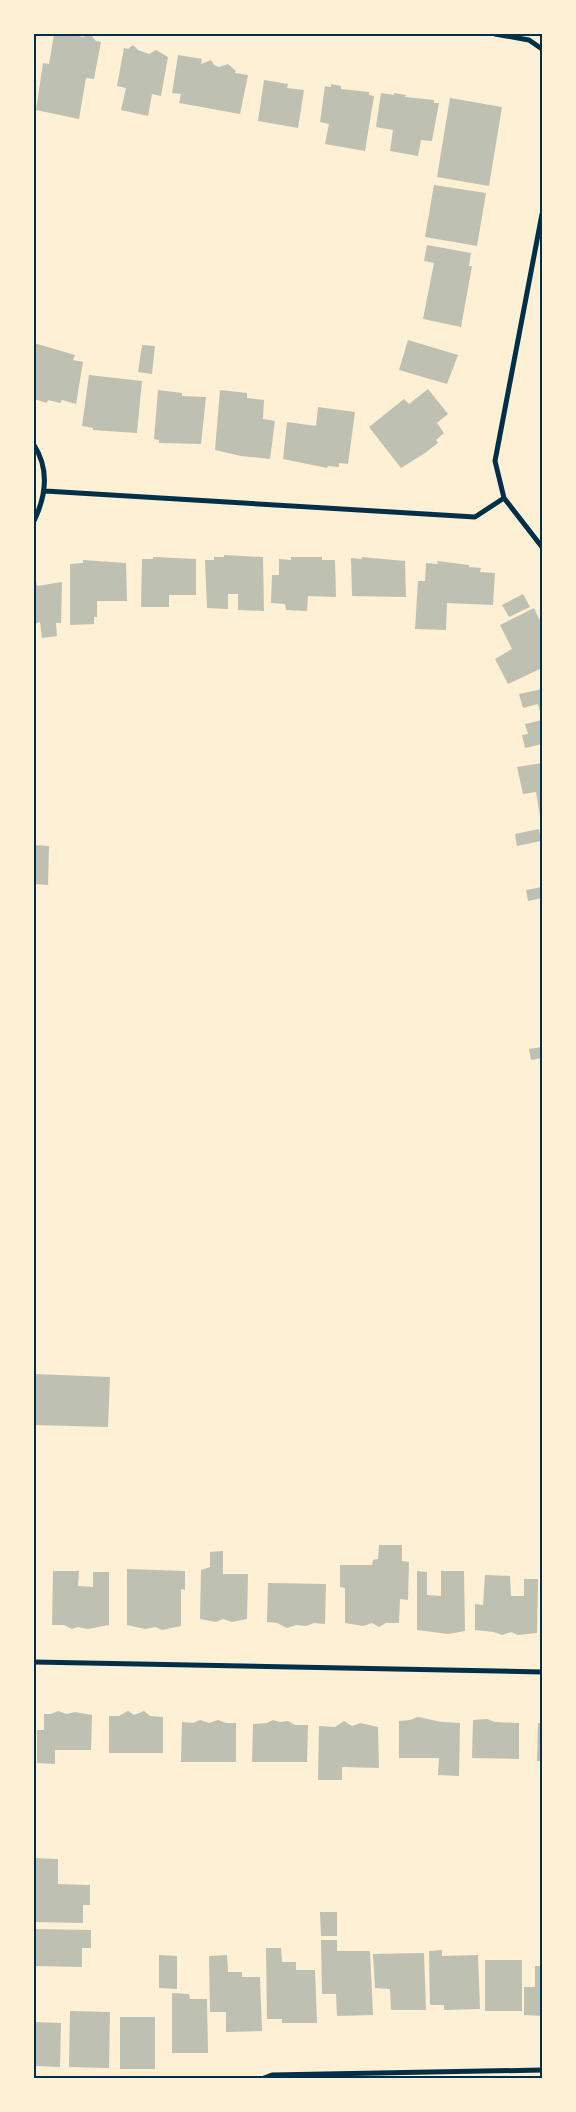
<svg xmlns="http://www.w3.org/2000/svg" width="576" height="2112" font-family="Barlow,sans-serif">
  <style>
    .building { fill: #bec0b2 }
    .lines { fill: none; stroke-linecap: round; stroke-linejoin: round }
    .minor { stroke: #003049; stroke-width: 5 }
    .neatline { fill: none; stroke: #003049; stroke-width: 2 }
  </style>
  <rect width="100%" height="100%" fill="#fdf0d5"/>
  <!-- building -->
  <path class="building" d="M54,34h17l12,3 7,-3 6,7 5,1 -7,37 -8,-1 -7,41 -43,-9 7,-47 6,1z
    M133,45l5,5 11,4 7,-4 12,7 -7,39 -9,-2 -4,22 -27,-6 5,-22 -9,-2 7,-38 4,1z
    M178,55l24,4 -1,5 10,-4 3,5 5,2 9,-3 8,7 -1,2 13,2 -8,39 -61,-11 2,-9 -9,-1z
    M264,80l24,4 -1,4 17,2 -6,38 -40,-7z
    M331,84l10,2v3l28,3v3l5,1 -9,55 -40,-7 4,-20 -9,-2 5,-36 6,1z
    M381,93l13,2v-2l12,2 -1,2 29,3v3h5l-7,38 -11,-1 -3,16 -28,-5 3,-21 -17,-3z
    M450,98l52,9 -13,79 -52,-9z
    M434,185l52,8 -9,53 -52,-9z
    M427,245l44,8 -2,13h3l-11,61 -38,-8 11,-56 -10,-2z
    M408,340l50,15 -11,29 -48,-14z
    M34,343l41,12 -2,5 10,2 -7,42 -14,-4 -2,3 -12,-3 -1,3 -13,-4z
    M142,345l13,1 -3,28 -14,-2z
    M89,375l53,6 -5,52 -44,-3v-2l-11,-2z
    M428,389l20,25 -11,9 7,10 -8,7 2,3 -13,10 -24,15 -32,-41 35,-28 5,5z
    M158,390l24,3v3l24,1 -5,47 -42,-1v-3l-5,-1z
    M220,390l27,3v5l17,2 -1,19 12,2 -5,38 -29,-3 -26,-6z
    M318,407l37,5 -7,52 -9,-1v4l-11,-1 -1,2 -44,-9 4,-37 29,4z
    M224,555l39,2 1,54 -26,-1v-16h-10v15l-21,-1 -2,-48h9v-3h10z
    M153,557l43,2v36h-27v12h-28l1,-48h11z
    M291,557h31v3h13l1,37 -28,-1 -1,15 -21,-1 -1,-6 -14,-1 1,-28h7v-16l12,1z
    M362,557l43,4 1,36 -54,-1 -1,-38 11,1z
    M83,560l43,3 1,38h-30v16h-3v7l-24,1v-61l13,-1z
    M437,561l32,4v2l12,1 -1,4 15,1 -2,32 -46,-2 -1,27 -31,-1 3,-48h7l1,-18 12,1z
    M36,582l1,4 25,-4 -1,41h-5l1,13 -15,2 -2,-16 -6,2v-41z
    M523,594l7,13 -21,10 -7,-12z
    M534,608l5,11 3,1v48l-34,16 -13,-25 17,-10 -12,-24z
    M542,689v30l-4,-15 -15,4 -4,-14z
    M542,720v24l-17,4 -3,-13 6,-1 -3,-10z
    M542,763v59h-1l-5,-30 -13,2 -6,-27z
    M539,829l2,12 -24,5 -2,-12z
    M34,845l15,1 -1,39 -14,-1z
    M542,887v11l-14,3 -2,-11z
    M542,1047v11l-11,2 -2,-11z
    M34,1374l76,3 -2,50 -74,-2z
    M379,1545h23v16l7,1 -1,38 -8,-1 -1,24h-13l-7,4 -7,-4 -9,3 -18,-3v-35l-5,-1v-22h32l1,-5 5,-1z
    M223,1551v23h25l-1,45 -15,3 -9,-3 -7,3 -16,-3 1,-49 9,-3v-15z
    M127,1569l58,2v19l-4,-1v37l-19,4 -7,-3 -10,2 -18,-4z
    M53,1571h26l-1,15 15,1v-15h16v53l-21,4 -10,-2 -6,2 -8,-4h-12z
    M417,1571l10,1v23l14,1v-25h23l1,60 -17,3 -31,-4z
    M485,1575l25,1 1,20h13v-17h14l-1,54 -19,2 -7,-3 -9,3 -8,-3 -19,-2v-26l8,1z
    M268,1583l58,1 -1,40 -11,-1 -8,3 -10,-1 -9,3 -10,-5 -10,-1z
    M58,1711l9,3 8,-2 17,3 -1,35h-36v14l-18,-1v-33h7v-16h7z
    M128,1711l6,4 10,-4 6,5 13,1v36h-54v-37h10z
    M418,1717l24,5 18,1 -1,53 -21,-1 1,-17h-40v-37l11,-1z
    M487,1719l8,3 24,1v36l-47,-1 1,-38z
    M200,1720l9,3 9,-3 8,3h10v39h-55l1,-40 11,1z
    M273,1720l7,2 8,-1 7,4h13l-1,37h-55l1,-38 14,-1z
    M344,1721l8,5 8,-3 18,4 1,41 -37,-1v13h-24l1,-54 16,1z
    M538,1723h4v38h-5z
    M34,1858l24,1v25l32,1v20h-7v18l-49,-1z
    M320,1912h17v24h-16z
    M34,1929l57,1v18h-9v19l-48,-1z
    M321,1940h16v11h33l3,64 -36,1 -1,-22h-14z
    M266,1948h15l1,14h14v8h19l2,53h-35v-4h-15z
    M442,1950v6l36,-1 2,54 -36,1v-5h-14l-1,-54z
    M424,1953l2,57h-35l-1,-21 -15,-1 -2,-34z
    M159,1955l18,1v33l-18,-1z
    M227,1955l1,17h14v5h18l2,54 -36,1v-20h-16l-1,-56z
    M485,1960h37v51h-37z
    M535,1966h7v50l-18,-1v-28h11z
    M172,1993l17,1 1,5h17l1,54h-36z
    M70,2011l40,1 -1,56 -40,-1z
    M120,2017h35v52h-35z
    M34,2022l27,1 -1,44 -26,-1z"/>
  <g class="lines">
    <!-- minor -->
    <path class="minor" d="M495,34l34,6 13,9
      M542,214l-47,247 9,37 38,49
      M34,445c16,25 12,51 0,76
      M45,491l430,26 29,-19
      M34,1662l508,10
      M264,2078l8,-3 270,-5"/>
  </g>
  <!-- border -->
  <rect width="576" height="2112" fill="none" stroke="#fdf0d5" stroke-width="70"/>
  <rect x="35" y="35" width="506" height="2042" class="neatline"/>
</svg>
